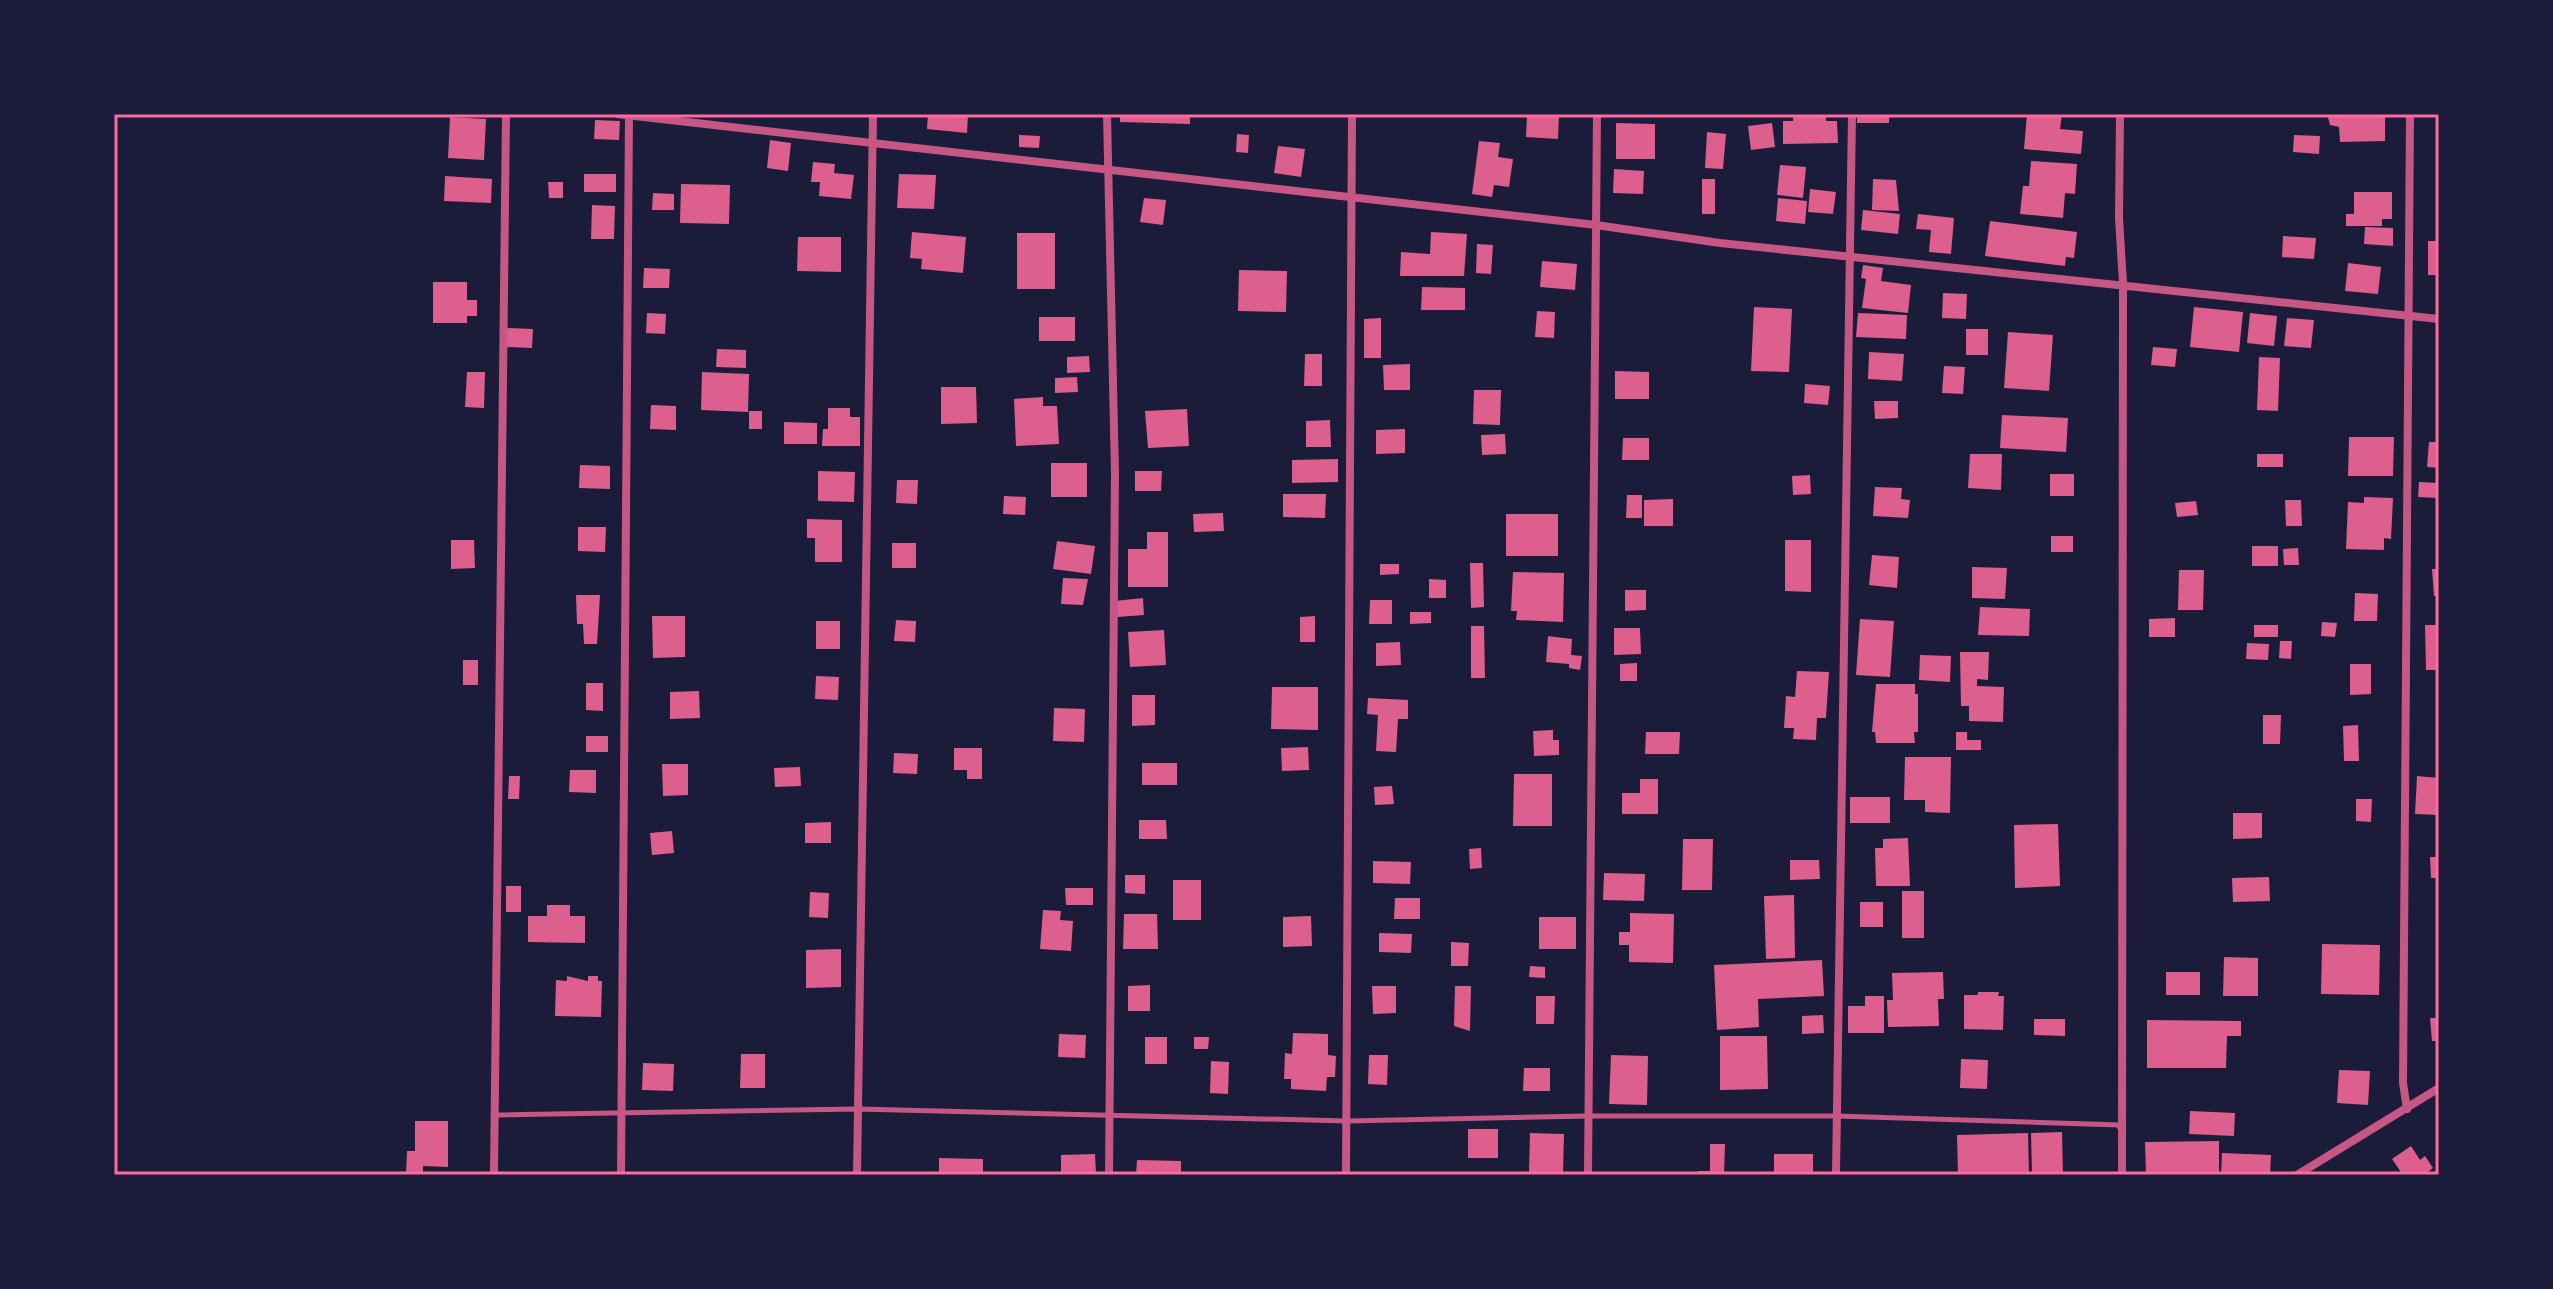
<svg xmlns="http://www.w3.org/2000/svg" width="2553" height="1289" font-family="'DM Sans',sans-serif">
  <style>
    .building { fill: #dd5f8e }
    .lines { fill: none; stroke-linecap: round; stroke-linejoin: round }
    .service { stroke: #c65784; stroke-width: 5 }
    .minor { stroke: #c65784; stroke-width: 8 }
    .neatline { fill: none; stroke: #ff6b9d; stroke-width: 3 }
  </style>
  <rect width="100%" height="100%" fill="#1b1b3a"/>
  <!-- building -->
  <path class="building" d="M928,114h40l-1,19 -40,-4z
    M1120,114h70v10l-70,-2z
    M1527,114l32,1 -1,24 -32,-2z
    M1793,114h33v7h11l1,22 -55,1v-23h10z
    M1857,114h32v9h-32z
    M2027,114h35l-2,15 23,2 -2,23 -57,-5z
    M2327,114h62l-4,3v24l-45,1 -1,-15 -9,-2z
    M450,117l36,2 -2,41 -36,-2z
    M595,120l25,1 -1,19 -25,-1z
    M1616,123l39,1v35h-39z
    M1772,123l3,24 -24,3 -3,-24z
    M1707,132l19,2 -3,35 -18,-1z
    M1237,134l12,1 -1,18 -12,-1z
    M1019,135l21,1 -1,12 -20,-1z
    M2294,135l26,1 -1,18 -26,-2z
    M770,140l21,3 -3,28 -21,-3z
    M1479,141l21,2 -2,14 15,2 -4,28 -15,-2 -2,12 -20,-3z
    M1278,146l27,3 -4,28 -27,-4z
    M2031,161l46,3 -2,30 -10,-1 -2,25 -43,-4 3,-28h6z
    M813,162l22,2 -1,9 20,2 -3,24 -32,-3 1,-14h-9z
    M1780,165l26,2 -3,31 -26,-3z
    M1614,169l30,2 -1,23 -30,-1z
    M584,174h32v18h-32z
    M899,174l37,1 -2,34 -37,-1z
    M445,176l47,3 -1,24 -47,-2z
    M1702,179h13v35h-13z
    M1873,179l23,1 3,31 -27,-1z
    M548,182h15v16h-14z
    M681,184l49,1 -1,39 -49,-1z
    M1810,189l26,3 -3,22 -25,-2z
    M2354,192h38v27h-10v7h-36v-12h8z
    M653,193l21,1v16h-22z
    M1144,198l22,2 -3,25 -23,-3z
    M1778,198l29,3 -2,23 -29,-3z
    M592,205l23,1 -1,33h-23z
    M1863,210l37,4 -2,20 -37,-4z
    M1918,214l36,4 -3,36 -22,-2 2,-22 -15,-1z
    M1990,221l87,11 -3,26 -8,-1 -1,9 -80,-10z
    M2365,227l28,1v18l-29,-2z
    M912,232l54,5 -3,36 -42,-4 1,-10 -12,-1z
    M1431,232l36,2 -3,42h-64l1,-24 29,2z
    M1017,233h38v56h-38z
    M2283,236l33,2 -2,21 -32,-2z
    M798,237h43v35l-44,-1z
    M2428,241h11v34h-11z
    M1477,244l16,1 -2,29 -15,-1z
    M1542,261l35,3 -2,26 -35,-3z
    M2348,263l33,4 -3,27 -33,-3z
    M1863,265l20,3 -2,13 30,4 -3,28 -46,-5 4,-29 -5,-1z
    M644,268l26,1 -1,19h-26z
    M1239,270l48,1 -1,41 -48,-1z
    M433,282h34v18h10v16h-10v7h-34z
    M1422,287l43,1v22h-44z
    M1943,293l24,1 -1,25 -24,-1z
    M1754,307l38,2 -3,63 -38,-1z
    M2194,307l49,5 -4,40 -49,-5z
    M1537,311l18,1 -1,26 -19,-1z
    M647,313l19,1 -1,20 -19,-1z
    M1858,313l49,2 -1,24 -50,-2z
    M2250,313l27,3 -3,30 -27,-3z
    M1039,317h36v24h-36z
    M1381,318v40h-17v-39z
    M2287,318l27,2 -3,28 -27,-2z
    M505,328l28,1 -1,19 -27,-1z
    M1966,329h22v26h-22z
    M2008,332l45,3 -4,56 -45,-3z
    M2153,347l24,2 -2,18 -24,-2z
    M717,349l29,1v18l-30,-1z
    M1869,352l35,2 -2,27 -34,-2z
    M1305,354h17v32h-18z
    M1089,356l1,16 -23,1v-16z
    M2259,357l21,1 -2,53 -21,-1z
    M1410,364v26h-26l-1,-25z
    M1944,366l21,1 -2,27 -21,-1z
    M1615,371l34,1v27h-34z
    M467,372h18l-1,36 -19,-1z
    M702,372l47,2 -1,38 -47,-2z
    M1077,377l1,15 -23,1v-15z
    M1805,384l25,2 -2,19 -24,-2z
    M941,387h35l1,36 -36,1z
    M1474,390h27l-1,35 -27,-1z
    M1043,397v9h14l2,38 -43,2 -2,-47z
    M1874,401h24v17l-23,1z
    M651,405l25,1v24l-26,-1z
    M828,408h22v9h10v29h-38l1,-17h5z
    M1187,409l2,37 -41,2 -3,-37z
    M749,411h13v18h-13z
    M2002,415l66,3 -2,34 -66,-4z
    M1330,420l1,27h-25v-26z
    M784,422l33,1v21h-33z
    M1405,429v24l-29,1v-24z
    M1505,434l1,20 -24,1 -1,-20z
    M2349,437h45l-1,39h-45z
    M1623,438h26v22h-27z
    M2429,442h10v26l-12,-1z
    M1970,454h32l-1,36 -33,-2z
    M2257,454h26v13h-26z
    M1338,459v23l-46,1v-23z
    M1051,463h36v34h-36z
    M580,465l30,1v23l-31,-1z
    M818,471l37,1 -1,30 -36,-1z
    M1135,471h27l-1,20h-26z
    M2050,474h24v22h-24z
    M1810,475l1,19 -18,1 -1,-19z
    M897,480h21l-1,24 -21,-1z
    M2419,482l20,1v15l-21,-1z
    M1875,487l27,1 -1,11 9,1 -2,18 -35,-2z
    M1283,494h43l-1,24 -42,-1z
    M1627,495h15v23h-16z
    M1004,496l22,1 -1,18 -22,-1z
    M2364,497l29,1 -2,41 -7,-1v12l-38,-1 2,-47 16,1z
    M1673,499v27h-29v-26z
    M2285,500h16l1,26h-16z
    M2196,501l2,14 -21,2 -2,-14z
    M1223,513l1,18 -30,1 -1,-18z
    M1506,514h52v42h-52z
    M807,519l35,1v42h-27v-24h-8z
    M578,527h28l-1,25 -27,-1z
    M1147,532h21v55h-40v-38h19z
    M2051,536h22v16h-22z
    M451,540h23l1,28 -24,1z
    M1785,540h26v52l-26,-1z
    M1057,541l38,5 -4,28 -38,-5z
    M892,543h24v25h-24z
    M2252,546h26v20h-26z
    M2298,548l1,17h-15l-1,-16z
    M1872,555l27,2 -2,31 -28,-3z
    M1470,563h13l1,44 -13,1z
    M1380,564h19v10l-19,1z
    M1972,567l35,1 -2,31 -33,-1z
    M2432,569h7v27h-5z
    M2179,570h25l-1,40h-25z
    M1513,572l51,1 -1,49 -47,-2 1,-9h-6z
    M1063,578l25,1 -5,26 -22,-1z
    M1429,579l17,1v18h-17z
    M1625,590h21v20l-21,1z
    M2355,593l23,1 -1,27h-23z
    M576,595h24l-3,49h-13l-1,-20h-6z
    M1143,598l1,17 -27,2 -2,-16z
    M1370,600h22v24h-23z
    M1980,607l50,2 -1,27 -51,-1z
    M1410,612h21v11l-21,1z
    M652,616h33v41l-32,1z
    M1315,616v26h-15v-25z
    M2175,618v19h-26v-18z
    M1860,619l34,2 -4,56 -34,-2z
    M896,620l20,1 -1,21 -21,-1z
    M816,621h24v28h-24z
    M2322,622l15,1 -2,14 -14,-1z
    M2254,625h24v12h-24z
    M2425,625h14v45h-13z
    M1471,626h13l1,52h-14z
    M1614,628h26l1,26 -27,1z
    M1164,630l2,35 -36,2 -2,-35z
    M1548,636l24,3 -1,16 11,1 -2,14 -11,-2v-4l-23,-2z
    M2280,641h12l-1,18 -12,-1z
    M1400,642l1,23 -25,1v-23z
    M2247,643l22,1 -1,16 -22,-1z
    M1960,652h29l-1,28 -11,-1v7l27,1 -1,35 -34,-1v-15h-8z
    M1920,655l31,1 -1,26 -31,-2z
    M463,660h15v25h-15z
    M1637,663v18h-17v-17z
    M2350,664h21v30l-21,1z
    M1797,671l32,1 -3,46h-9l-1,22 -23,-1 1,-11h-10l2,-32 9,1z
    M816,676l23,1 -1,23 -23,-1z
    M586,683h17v28l-17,-1z
    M1876,684h39v10h3v38h-4l1,11h-39l-1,-11h-3z
    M1272,687h46v43l-47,-1z
    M699,691l1,27 -30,1v-27z
    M1132,695h23v30l-23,1z
    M1368,698l40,2v19h-10l-2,33 -20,-1 2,-36 -11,-1z
    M1054,708l31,1 -1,33 -31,-1z
    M2263,715h18l-1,29h-17z
    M2358,725l1,36h-15l-1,-35z
    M1553,730v10h6v15l-25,1 -1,-25z
    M1646,732h34l-1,22h-34z
    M1956,732h11v8h14v10h-25z
    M586,736h22v16h-22z
    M1308,747l1,23 -27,1 -1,-23z
    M954,748h28v31h-15v-9h-13z
    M894,753l24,1 -1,20 -24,-1z
    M1905,757h46l-1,56 -25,-1v-12h-21z
    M1142,763h35v22h-35z
    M662,764h26v31l-25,1z
    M800,767l1,19 -26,1 -1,-19z
    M570,770h26v23l-27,-1z
    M1514,774h38v52h-39z
    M509,776h11l-1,23h-11z
    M2417,776l22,2v37l-24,-1z
    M1640,779h18v35h-36v-21h18z
    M1392,786l2,18 -19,1 -1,-18z
    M1850,797h40v26h-40z
    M2356,799h16l-1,23 -15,-1z
    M2233,813h29v25l-29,1z
    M1139,820h27l1,19h-28z
    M831,822v21h-26v-20z
    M2058,824l2,62 -45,2 -1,-63z
    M672,831l2,22 -22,2 -2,-22z
    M1908,838l2,48h-34l-1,-38h8v-9z
    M1683,839h30l-1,51h-30z
    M1481,848l1,20 -12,1 -1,-20z
    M2430,857h9v21h-8z
    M1790,860h29l1,19 -30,1z
    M1373,861l38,1 -1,22 -37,-1z
    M1604,873l41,1 -1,27 -41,-1z
    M1125,875h20v19l-20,-1z
    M2269,877l1,24 -37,1 -1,-24z
    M1173,880h28v40h-28z
    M506,886h15v26h-15z
    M1065,888h28v17h-27z
    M1902,891h22v47h-22z
    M810,892l19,1 -1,25 -19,-1z
    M1794,895l1,63 -29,1 -2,-63z
    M1395,898h25v21h-26z
    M1860,902h23v25h-23z
    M547,905h23v11h15v27l-57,-1v-26h19z
    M1043,910l18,1 -1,9 13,1 -2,30 -31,-2z
    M1630,913l44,1 -1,49 -44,-1v-17h-10v-13h11z
    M1124,914h33l1,35h-35z
    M1311,916l1,30 -29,1v-30z
    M1539,917h37v32h-37z
    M1379,933l33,1 -1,19 -32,-1z
    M1451,942l18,1 -1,23h-17z
    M2322,944l58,1 -1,50 -58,-1z
    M841,949v38l-35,1v-38z
    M2224,957l34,1v38h-35z
    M1822,960l2,36 -66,3 1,28 -42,3 -3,-65z
    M1530,966l15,1v11l-16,-1z
    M1943,972l1,27h-6l1,27 -51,1 -1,-27h6l-1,-27z
    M2166,972h34v23h-34z
    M567,976l21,5v-5h10v5h4l-1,36 -46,-1 1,-36 11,1z
    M1150,985v26h-22v-25z
    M1372,986h24v27l-23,1z
    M1455,986h16l-1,45 -16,-5z
    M1978,992h21l-1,4h6l-1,34 -39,-1v-34h14z
    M1536,996h19l-1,28h-18z
    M1865,996h19v37h-36v-27h17z
    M1823,1015l1,18 -22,1v-18z
    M2430,1018h9v23h-7z
    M2034,1019h31v17l-31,-1z
    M2147,1020l94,1v15h-14l-1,32h-79z
    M1293,1033l35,1v21l8,1 -1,21h-8l-1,14 -35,-2v-10h-7l1,-26 7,1z
    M1059,1034l27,1 -1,23 -27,-1z
    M1720,1036h47l1,53 -48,1z
    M1145,1037h22v27h-22z
    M1194,1037h15l-1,12h-14z
    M741,1054h24v34h-25z
    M1369,1055h19l-1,30 -19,-1z
    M1611,1055l37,1 -1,49 -38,-1z
    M1961,1059l27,1 -1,29 -27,-1z
    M1211,1061l18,1 -1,32 -18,-1z
    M643,1063l31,1 -1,27 -31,-1z
    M1524,1068h26v23h-27z
    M2339,1070l31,1 -2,34 -31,-2z
    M2190,1111l45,2 -1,23 -45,-2z
    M415,1121h33v46l-25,-1v9h-17l1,-24h8z
    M1468,1129h30v29h-30z
    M2062,1132l1,43h-31l-1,-42z
    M1530,1133l34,1 -1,39 -34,-1z
    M2028,1133l1,42h-71l-1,-40z
    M2219,1141v34h-73l-1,-33z
    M1710,1144h15l-1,31h-26v-4h12z
    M2411,1146l9,14 5,-4 8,12 -9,7h-21l-11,-16z
    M2222,1153l49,2 -1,20h-49z
    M1095,1154l1,20 -35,1v-20z
    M1774,1154h39v21h-39z
    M939,1158l44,1v16h-44z
    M1137,1160l44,1v14h-45z"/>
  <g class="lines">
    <!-- service -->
    <path class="service" d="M494,1115l364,-6 489,12 241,-5h249l284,9 -2,2"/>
    <!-- minor -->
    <path class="minor" d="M617,114l979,111 124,18 719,76
      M1107,114l8,359 -6,702
      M2120,114l-1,104 4,65 -1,892
      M2407,1109l-4,-26 7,-969
      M494,1174l12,-1060
      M621,1175l8,-1059
      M857,1175l16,-1061
      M1346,1175l6,-1061
      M1588,1175l9,-1061
      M1836,1175l16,-1061
      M2297,1175l142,-87"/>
  </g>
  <!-- border -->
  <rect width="2553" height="1289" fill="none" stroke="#1b1b3a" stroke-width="232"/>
  <rect x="116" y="116" width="2321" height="1057" class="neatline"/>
</svg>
